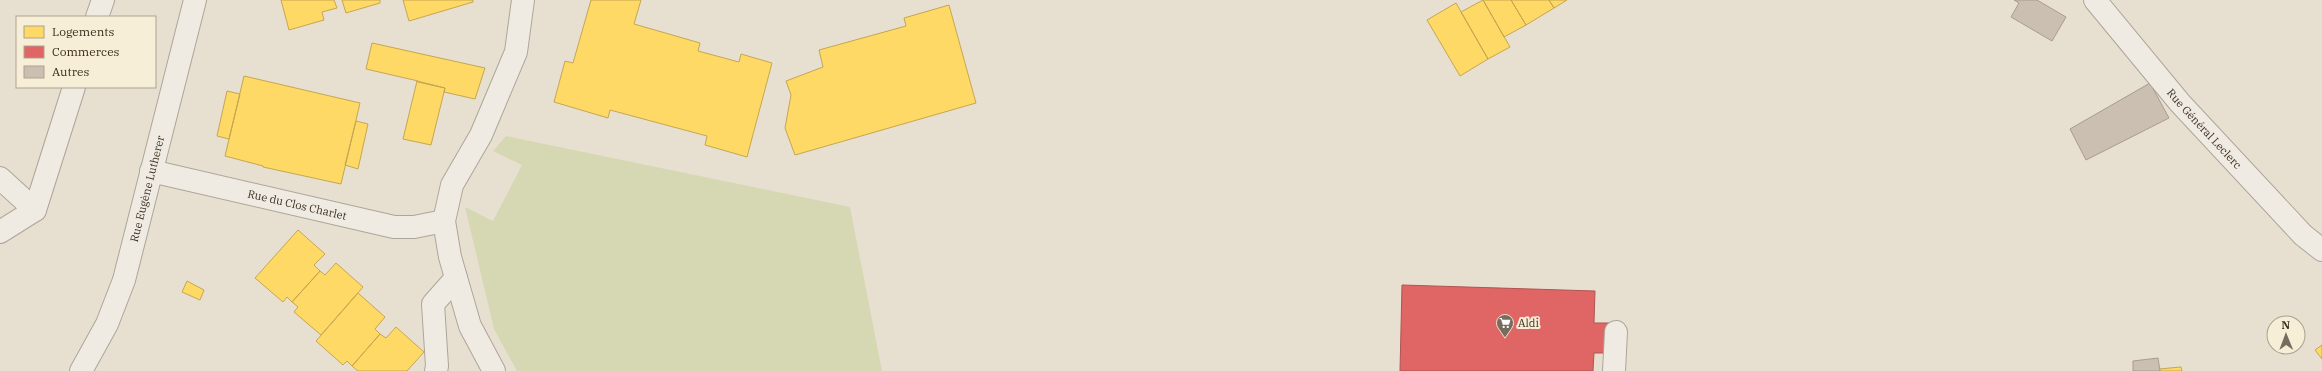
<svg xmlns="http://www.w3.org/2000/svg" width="2322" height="371" font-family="'IBM Plex Serif',serif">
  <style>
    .green { fill: #d6d7b3 }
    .homes { fill: #ffd966; stroke: #c5a651 }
    .shops { fill: #e06666; stroke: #af5551 }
    .building { fill: #cbbfb2; stroke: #a89c90 }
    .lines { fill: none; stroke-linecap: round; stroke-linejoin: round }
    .minor-casing { stroke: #ada599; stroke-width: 24 }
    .minor { stroke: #efebe3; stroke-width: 22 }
    .labels { text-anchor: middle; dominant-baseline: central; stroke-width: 4; stroke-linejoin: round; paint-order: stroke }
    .street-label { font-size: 11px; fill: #3d2e20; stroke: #f7eed8 }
    .poi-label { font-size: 11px; fill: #3d2e20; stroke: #f7eed8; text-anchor: start }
  </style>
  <rect width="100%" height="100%" fill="#e7e0d1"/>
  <!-- green -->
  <path class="green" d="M506,136l344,71 32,164h-365l-23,-42 -29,-122 28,14 29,-56 -29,-14z"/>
  <!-- homes -->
  <path class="homes" d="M281,0h53l3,8 -15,4 2,8 -35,10z
    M342,0h38v3l-34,10z
    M403,0h70v2l-64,19z
    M591,0h50l-7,24 66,19 -2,8 41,11 2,-8 31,9 -25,94 -42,-12 2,-9 -97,-26 -2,8 -54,-16 11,-41 8,2z
    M1483,0h28l15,25 -22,12z
    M1483,0l27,47 -22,12 -27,-47z
    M1511,0h38l5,8 -28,17z
    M1549,0h18l-13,8z
    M1456,3l32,56 -28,17 -33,-56z
    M949,5l27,98 -181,52 -10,-27 6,-33 -5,-14 37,-14 -4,-17 87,-24 -2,-8z
    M372,43l113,25 -10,31 -31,-7 1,-4 -27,-6v-1l-52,-12z
    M244,76l116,27 -19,81 -78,-17v-1l-38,-10z
    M417,81l28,7 -14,57 -28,-6z
    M227,91l13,3 -11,45 -12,-3z
    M356,121l12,3 -10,45 -13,-4z
    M298,230l27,24 -11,11 6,6 -28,31 -5,-5 -4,5 -28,-24z
    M336,263l27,24 -42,48 -27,-23 4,-5 -6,-5 28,-31 5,4z
    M187,281l17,9 -4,10 -18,-8z
    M358,293l27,24 -10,12 5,5 -28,32 -5,-5 -4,4 -27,-24z
    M396,327l28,25 -17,19h-49l-6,-5 28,-32 6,4z
    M2322,345v14l-7,-9z
    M2181,367l1,4h-22l-1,-2z"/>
  <!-- shops -->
  <path class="shops" d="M1402,285l193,6 -1,32h15l-1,30h-14l-1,18h-193z"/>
  <!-- building -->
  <path class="building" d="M2014,0h23l29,17 -14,24 -41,-24 8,-14z
    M2150,83l19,35 -83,42 -16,-31z
    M2158,358l2,13h-27v-10z"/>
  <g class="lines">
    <defs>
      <g id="minor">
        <path id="s1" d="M2095,0l85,103 123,132 19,15"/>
        <path d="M97,17l6,-17"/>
        <path id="s2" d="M151,171l243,56h20l30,-6"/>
        <path d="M0,178l35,32 -35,22"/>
        <path d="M35,210l39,-123"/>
        <path id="s3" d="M81,371l26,-47 17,-44 71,-280"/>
        <path d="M436,371l1,-5 -4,-62 23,-26"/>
        <path d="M494,371l-24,-45 -20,-69 -6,-36 8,-36 29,-50 35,-83 7,-52"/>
        <path d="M1614,371l2,-39"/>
      </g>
    </defs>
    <!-- minor casing -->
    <use href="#minor" class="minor-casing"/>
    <!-- minor -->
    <use href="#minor" class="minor"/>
  </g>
  <!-- icons -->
  <defs>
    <symbol id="supermarket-pin" viewBox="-11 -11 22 30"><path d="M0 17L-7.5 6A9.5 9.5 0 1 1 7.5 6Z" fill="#786c5e" stroke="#f7eed8"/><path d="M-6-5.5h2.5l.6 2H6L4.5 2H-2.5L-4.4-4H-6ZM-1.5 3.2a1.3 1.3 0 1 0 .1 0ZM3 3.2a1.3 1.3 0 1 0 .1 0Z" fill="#fff"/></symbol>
  </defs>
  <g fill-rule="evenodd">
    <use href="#supermarket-pin" x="1495" y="313" width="20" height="27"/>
  </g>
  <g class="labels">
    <!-- street labels -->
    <g class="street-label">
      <text stroke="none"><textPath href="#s1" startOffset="169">Rue Général Leclerc</textPath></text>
      <text stroke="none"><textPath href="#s3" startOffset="195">Rue Eugène Lutherer</textPath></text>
      <text stroke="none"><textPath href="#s2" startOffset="150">Rue du Clos Charlet</textPath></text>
    </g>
    <!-- poi labels -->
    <g class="poi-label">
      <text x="1518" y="323">Aldi</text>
    </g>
  </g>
  <!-- legend -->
  <rect x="16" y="16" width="140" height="72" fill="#f7eed8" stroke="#ada18e"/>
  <rect x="24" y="26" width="20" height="12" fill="#ffd966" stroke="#ada18e"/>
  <text x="52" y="36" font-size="12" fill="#3d2e20">Logements</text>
  <rect x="24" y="46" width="20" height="12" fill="#e06666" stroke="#ada18e"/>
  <text x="52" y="56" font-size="12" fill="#3d2e20">Commerces</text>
  <rect x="24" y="66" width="20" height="12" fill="#cbbfb2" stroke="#ada18e"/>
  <text x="52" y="76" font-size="12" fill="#3d2e20">Autres</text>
  <!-- north arrow -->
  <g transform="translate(2286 335) rotate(359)"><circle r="19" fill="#f7eed8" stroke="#ada18e"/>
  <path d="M0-3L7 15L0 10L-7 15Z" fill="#786c5e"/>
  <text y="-6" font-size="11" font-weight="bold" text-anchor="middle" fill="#3d2e20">N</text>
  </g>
</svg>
